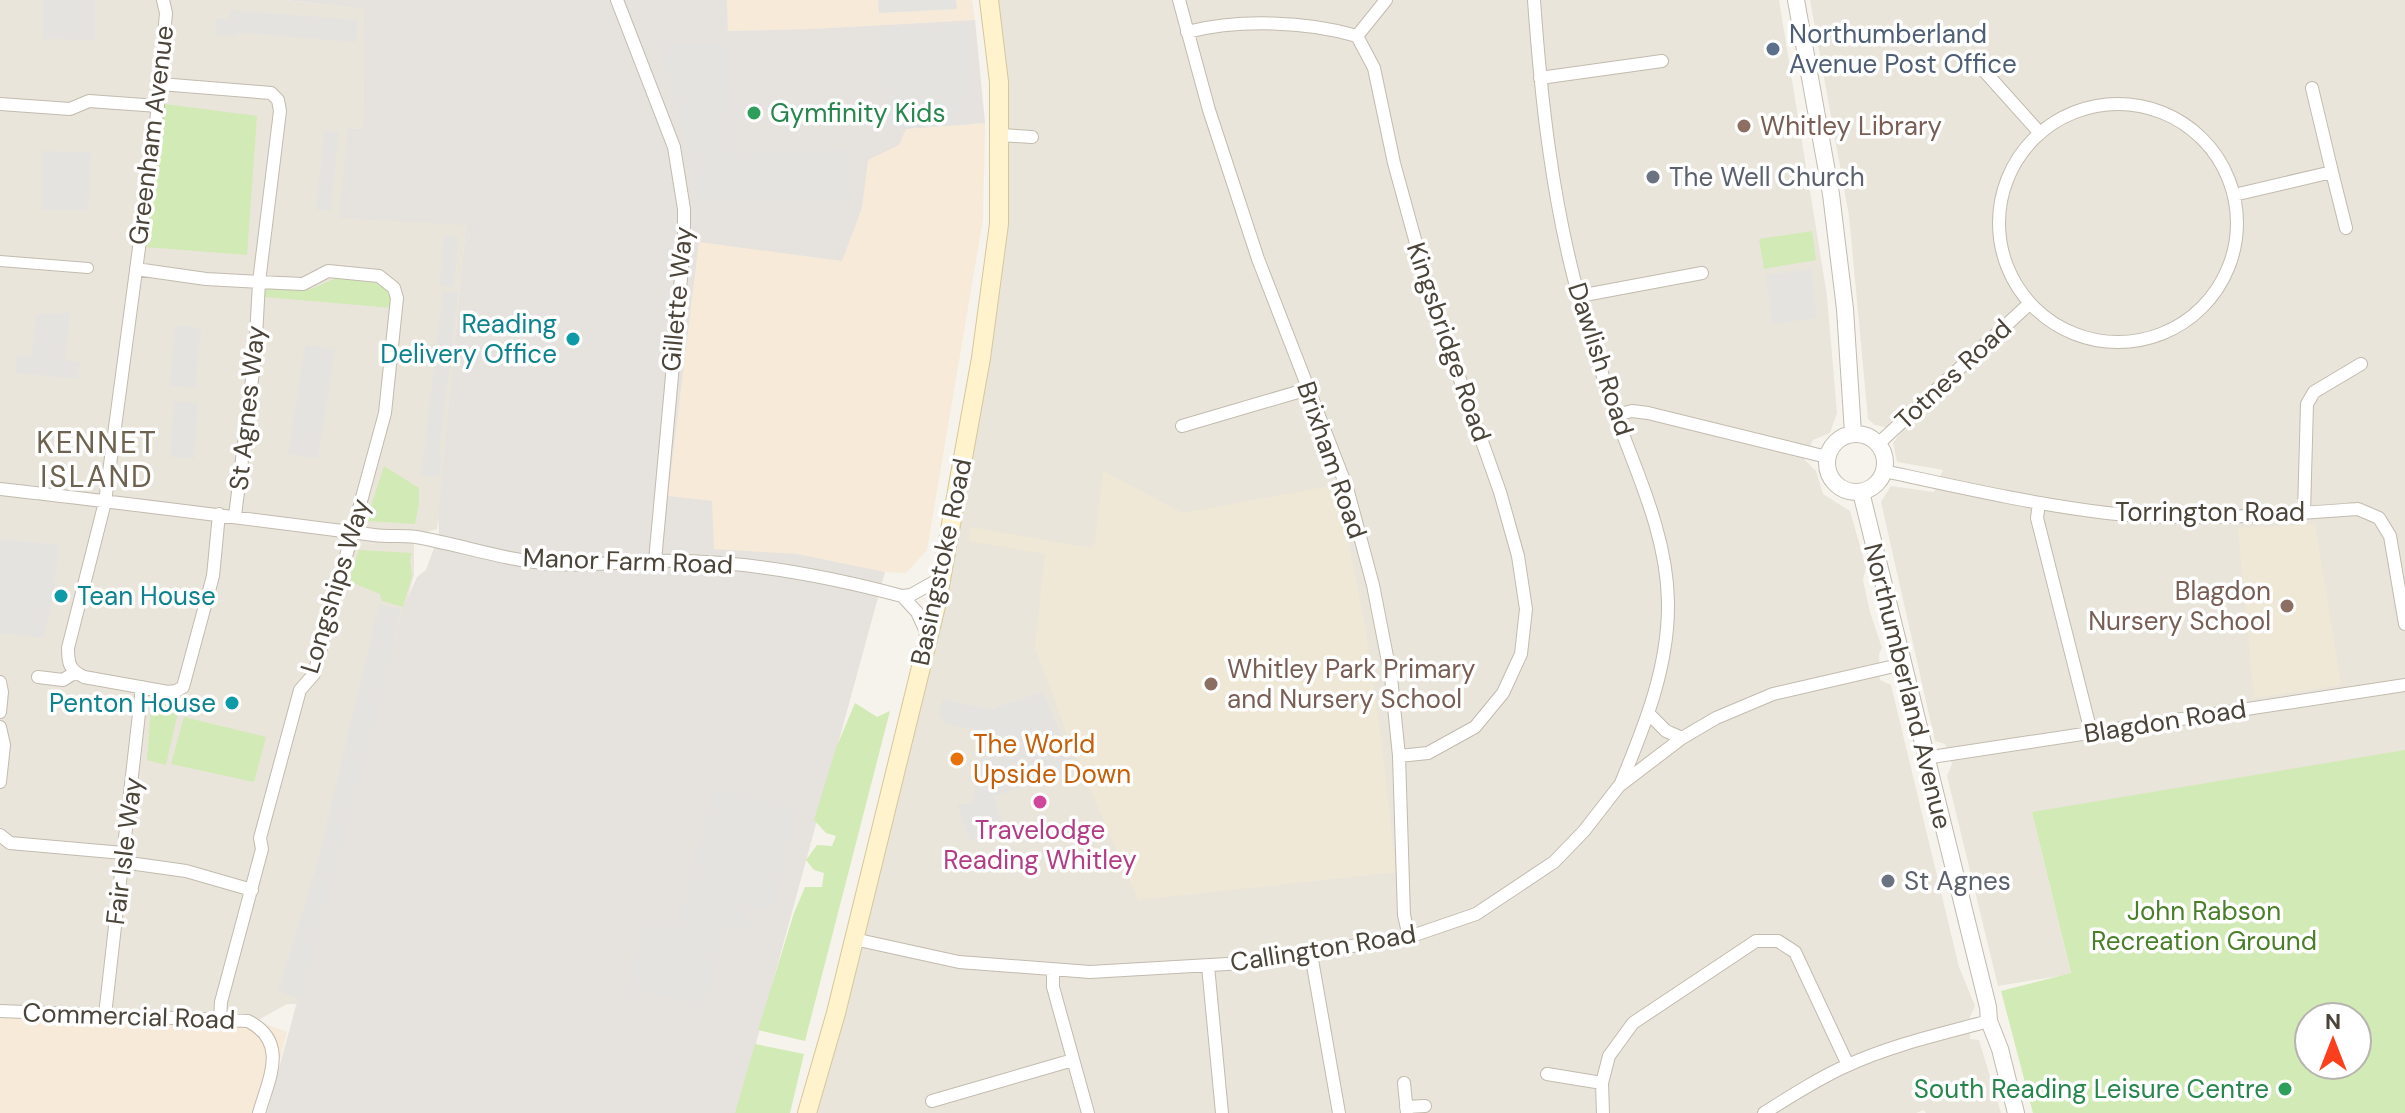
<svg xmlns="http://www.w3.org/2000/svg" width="2405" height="1113" font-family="'DM Sans',sans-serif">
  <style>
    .residential { fill: #eae5da }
    .commercial { fill: #f7ead8 }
    .industrial { fill: #e6e2dd }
    .education { fill: #efe8d6 }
    .green { fill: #d2eab5; fill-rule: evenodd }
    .parking { fill: #e5e3e0 }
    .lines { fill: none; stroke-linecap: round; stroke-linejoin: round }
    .pedestrian-casing { stroke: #c2bbae; stroke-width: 12 }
    .minor-casing { stroke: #c2bbae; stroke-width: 14 }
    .tertiary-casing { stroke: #c2bbae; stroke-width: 18 }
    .secondary-casing { stroke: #d6c79b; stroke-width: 20 }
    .pedestrian { stroke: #fff; stroke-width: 10 }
    .minor { stroke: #fff; stroke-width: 12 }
    .tertiary { stroke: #fff; stroke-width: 16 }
    .secondary { stroke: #fff3cd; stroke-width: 18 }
    .service-dot { fill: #5c6f8a; stroke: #fff; stroke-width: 3 }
    .leisure-dot { fill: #2e9e5b; stroke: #fff; stroke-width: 3 }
    .education-dot { fill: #8d6e63; stroke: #fff; stroke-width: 3 }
    .worship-dot { fill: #6b7280; stroke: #fff; stroke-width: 3 }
    .culture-dot { fill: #0f9aa8; stroke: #fff; stroke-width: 3 }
    .food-dot { fill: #e8710a; stroke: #fff; stroke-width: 3 }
    .hotel-dot { fill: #d1479c; stroke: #fff; stroke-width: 3 }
    .labels { text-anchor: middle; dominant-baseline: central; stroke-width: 7; stroke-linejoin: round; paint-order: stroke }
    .service-label { font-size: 26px; fill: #4e5e75; stroke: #fff; text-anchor: start }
    .leisure-label { font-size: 26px; fill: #27864d; stroke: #fff; text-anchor: start }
    .education-label { font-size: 26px; fill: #785e54; stroke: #fff; text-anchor: start }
    .street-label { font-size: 26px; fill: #4b4439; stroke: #fff }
    .worship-label { font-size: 26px; fill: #5b616d; stroke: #fff; text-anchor: start }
    .culture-label { font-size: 26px; fill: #0d838f; stroke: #fff; text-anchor: end }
    .food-label { font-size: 26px; fill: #c56008; stroke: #fff; text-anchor: start }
    .hotel-label { font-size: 26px; fill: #b23c85; stroke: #fff }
    .park-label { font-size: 26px; fill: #4a7f2a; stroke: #fff }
    .quarter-label { font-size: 30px; letter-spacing: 2px; fill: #6e6250; stroke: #fff }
  </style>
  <rect width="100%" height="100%" fill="#f6f3ec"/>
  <!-- residential -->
  <path class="residential" d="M0,0h286l79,9 -2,120 -15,-1 118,97 -29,304 -23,7v39l-116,429h-11l-27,15 -260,-14z
    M999,0h780l48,296 10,117 -7,20 -17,7 -9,19 12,12 7,23 27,17 16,56 -3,13 7,32 12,36 -3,6 1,26 11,5 68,282 16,39 -5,11v22l9,1 22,73h-75l-2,-3 -8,3h-1115l56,-194 75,-327 73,-370 -8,-96z
    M1810,0h595v763l-373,49 39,162 -73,12 -51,-210 5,-12 -7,-20 -10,-3 -54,-239 10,-16 43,6 9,-22 -46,-8 -4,-19 9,-12 -27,-6 -7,-6 -19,-203z"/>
  <!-- commercial -->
  <path class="commercial" d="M727,0h245l3,20 -164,9 -83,2z
    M985,123l-2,96 -56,331 -21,23 -21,-1 -87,-17 -85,-6 -45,-53 31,-255 142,20 21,-53 5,-48 10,-5 29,-26z
    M0,1007l254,13 33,12 -20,81h-267z"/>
  <!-- industrial -->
  <path class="industrial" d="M286,0h441l1,31 83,-2 164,-9 10,103 -79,6 -7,16 -31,15 -6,48 -20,53 -143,-19 -31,254 44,5 2,48 83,5 88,18 -148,541h-470l137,-507 13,-29 9,-7 13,-36 -1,-19 28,-290 -127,-7 9,-90 15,1 1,-120z"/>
  <!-- education -->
  <path class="education" d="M1103,471l79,42 154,-28 27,129 16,106 17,152 -258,28 -69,-161 -34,-92 10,-93 -76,-13 2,-14 119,21 5,-5z
    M2315,524l26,161 -87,13 -16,-170z"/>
  <!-- green -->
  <path class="green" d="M164,104l93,12 -10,139 -102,-8z
    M1812,231l4,29 -52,9 -5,-30z
    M336,278l47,6 11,11 -1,13 -129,-11 1,-7 6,-3 40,2z
    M384,466l35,22v16l-4,20 -49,-3z
    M359,550l53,3 -2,7 2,16 -9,31 -21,-6 -2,-7 -32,-13z
    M152,696l22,5 7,-2 -15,66 -19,-5z
    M855,703l22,14 13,-6 -85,330 -47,-11 36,-117 11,-26h17l2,-14 -10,-3 -8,-10 11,-15 15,1 4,-10 -10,-3 -12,-13 22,-72z
    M184,717l82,20 -12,45 -83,-18z
    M2405,750v363h-372l-32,-122 70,-18 -39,-161zM2309,1017h48v48h-48z
    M755,1044l49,10 -14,59h-55z"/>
  <!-- parking -->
  <path class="parking" d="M43,0h52v40l-52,-1z
    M878,0h78l1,9 -78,4z
    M230,10l128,10 -2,22 -115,-9h-4l-1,3 -21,-1 1,-16h13z
    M968,23l5,101 -89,6 -5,-101z
    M728,42l6,111 119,-4 -5,52 -150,1 -10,-59 -29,-99z
    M324,130l15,2 -8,79 -15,-1z
    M42,151l49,1 -3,58h-46z
    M444,235l14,2 -4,50 -15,-2z
    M1811,269l6,49 -45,6 -6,-49z
    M443,291l15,2 -19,161 3,1 -3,22 -18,-2z
    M70,313l-5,47 15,2 -2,17 -63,-6 2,-18 14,2 5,-43z
    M175,325l26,3 -6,60 -25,-2z
    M305,345l30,4 -17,110 -30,-5z
    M174,401l24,2 -4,56 -24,-2z
    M0,539l59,6 -7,59 -9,34 -43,-5z
    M379,604l22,6 -20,86 -81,303 -22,-8 39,-127z
    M1043,692l33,79 -32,9 -3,-7 -20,6 2,8 -29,9 11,34 -35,11 -13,-37h15l14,-72 -40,-8 -7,-10 4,-15 50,11 4,-3z
    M714,787l83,20 -23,102 -27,-2 -5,11 10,3 -3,12 -25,-5 -20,80 -59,-17 -3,9 -17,-5 21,-79 31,8z"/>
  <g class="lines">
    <defs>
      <path id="pedestrian" d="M0,261l88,7"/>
      <path id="minor" d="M163,0l3,13 -8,93 -53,396 -37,146c0,15 1,22 16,29l84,15 8,-1 7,-4 30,-111 6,-62
        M617,0l57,147 10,62v36l-29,316
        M1179,0l30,110 49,149 89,229 26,97 18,92 8,79 5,159 5,22
        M1534,0c7,99 18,198 44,294 12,40 24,82 38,122 22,60 51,120 52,186 1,64 -23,123 -47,181
        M1187,32c52,-13 119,-11 170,4l17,32 20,95 37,135 69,194 18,64 8,53 -5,45 -18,39 -28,34 -47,26 -29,3
        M1357,36l29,-36
        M1978,64l61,68
        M1540,78l122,-17
        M160,84l111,9 7,7 2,11 -21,171 44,2 25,-13 51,5 15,12 3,10 -12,115 -71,261 -14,16 -40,148 2,11 -41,153 -1,17
        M0,104l70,5 19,-8 69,5
        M1999 223a119 119 0 1 1 238 0a119 119 0 1 1-238 0Z
        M1000,135l32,2
        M2332,172l14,56
        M2234,195l98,-23 -20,-84
        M136,269l70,10 53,3 -4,73 -20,161
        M1579,296l123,-23
        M1616,415l16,-4 16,2 179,44
        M1182,426l126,-37
        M1878,444l151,-140
        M1884,471c74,16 148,33 223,42 82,9 168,2 251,-4l21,9 11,18 15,88
        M0,489c125,14 249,30 374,46 14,2 28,0 42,2 46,8 91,24 137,27 35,2 68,-2 103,-3 82,-2 167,14 246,35l9,-1 30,-17
        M2039,503l-2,15 54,214
        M2304,513l3,-109 7,-12 47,-28
        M902,596l15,16 11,24
        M38,677l25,3 11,-7
        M0,682l2,10 -2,20
        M1649,714l17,17 16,7
        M0,727l4,18 -4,37
        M1925,758l480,-73
        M0,835l10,8 113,10
        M122,862l64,9 66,19
        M854,939l105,23 131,10 154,-9 165,-26 67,-23 78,-52 30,-31 35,-45 63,-48 34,-20 57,-24 130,-30
        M1311,954l28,159
        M1208,966l14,147
        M1053,970v17l35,126
        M0,1011l248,10c41,21 21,57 11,92
        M105,1015l37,-328
        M1547,1074l55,9
        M1404,1083l3,30
        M932,1101l141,-41
        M1406,1107l19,-1
        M1603,1113l-1,-30 7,-27 24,-33 123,-82h22l17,11 53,113
        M1764,1113c27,-17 53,-34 82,-47 45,-21 95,-32 143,-45"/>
      <path id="tertiary" d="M1796,0l35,194 14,115 8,124
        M1827 463a29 29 0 1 1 58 0a29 29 0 1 1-58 0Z
        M1861,492l127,515 1,14 11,28 16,64"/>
      <path id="secondary" d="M807,1113l29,-100 101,-411 44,-244 18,-134v-142l-10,-82"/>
    </defs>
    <!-- pedestrian casing -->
    <use href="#pedestrian" class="pedestrian-casing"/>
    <!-- minor casing -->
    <use href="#minor" class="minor-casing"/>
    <!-- tertiary casing -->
    <use href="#tertiary" class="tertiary-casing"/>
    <!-- secondary casing -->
    <use href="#secondary" class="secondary-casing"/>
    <!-- pedestrian -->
    <use href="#pedestrian" class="pedestrian"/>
    <!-- minor -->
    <use href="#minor" class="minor"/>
    <!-- tertiary -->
    <use href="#tertiary" class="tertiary"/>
    <!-- secondary -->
    <use href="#secondary" class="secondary"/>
  </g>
  <!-- markers -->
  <circle class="service-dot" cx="1773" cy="49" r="8"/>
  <g class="leisure-dot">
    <circle cx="754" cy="113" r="8"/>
    <circle cx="2285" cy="1089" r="8"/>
  </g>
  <g class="education-dot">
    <circle cx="1744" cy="126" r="8"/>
    <circle cx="2287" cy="606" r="8"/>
    <circle cx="1211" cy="684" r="8"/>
  </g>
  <g class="worship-dot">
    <circle cx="1653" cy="177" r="8"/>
    <circle cx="1888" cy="881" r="8"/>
  </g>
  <g class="culture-dot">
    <circle cx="573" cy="339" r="8"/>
    <circle cx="61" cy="596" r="8"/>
    <circle cx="232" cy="703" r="8"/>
  </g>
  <circle class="food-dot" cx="957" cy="759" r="8"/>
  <circle class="hotel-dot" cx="1040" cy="802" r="8"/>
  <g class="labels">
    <!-- service labels -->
    <g class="service-label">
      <text x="1789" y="34">Northumberland<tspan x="1789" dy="30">Avenue Post Office</tspan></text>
    </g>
    <!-- leisure labels -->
    <g class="leisure-label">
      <text x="770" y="113">Gymfinity Kids</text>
      <text x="2269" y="1089" text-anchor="end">South Reading Leisure Centre</text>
    </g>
    <!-- education labels -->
    <g class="education-label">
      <text x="1760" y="126">Whitley Library</text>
      <text x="2271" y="591" text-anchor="end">Blagdon<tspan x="2271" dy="30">Nursery School</tspan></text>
      <text x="1227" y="669">Whitley Park Primary<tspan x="1227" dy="30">and Nursery School</tspan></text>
    </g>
    <!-- street labels -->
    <g class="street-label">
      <text transform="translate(151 135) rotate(-83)">Greenham Avenue</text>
      <text transform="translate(677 299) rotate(-85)">Gillette Way</text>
      <text transform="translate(1449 342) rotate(71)">Kingsbridge Road</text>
      <text transform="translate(1601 359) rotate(72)">Dawlish Road</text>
      <text transform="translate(1953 374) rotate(-43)">Totnes Road</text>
      <text transform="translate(247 408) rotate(-84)">St Agnes Way</text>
      <text transform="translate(1332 460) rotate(71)">Brixham Road</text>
      <text x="2210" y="512">Torrington Road</text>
      <text transform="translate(628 561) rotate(2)">Manor Farm Road</text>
      <text transform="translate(941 562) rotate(-78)">Basingstoke Road</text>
      <text transform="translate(335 586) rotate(-73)">Longships Way</text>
      <text transform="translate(1908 686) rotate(76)">Northumberland Avenue</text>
      <text transform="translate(2165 721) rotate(-9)">Blagdon Road</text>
      <text transform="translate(124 851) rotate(-83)">Fair Isle Way</text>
      <text transform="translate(1323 948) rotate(-9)">Callington Road</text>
      <text transform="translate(129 1016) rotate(2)">Commercial Road</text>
    </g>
    <!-- worship labels -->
    <g class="worship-label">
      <text x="1669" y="177">The Well Church</text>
      <text x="1904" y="881">St Agnes</text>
    </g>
    <!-- culture labels -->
    <g class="culture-label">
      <text x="557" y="324">Reading<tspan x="557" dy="30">Delivery Office</tspan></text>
      <text x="77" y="596" text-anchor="start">Tean House</text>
      <text x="216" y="703">Penton House</text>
    </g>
    <!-- food labels -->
    <g class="food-label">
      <text x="973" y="744">The World<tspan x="973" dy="30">Upside Down</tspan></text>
    </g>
    <!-- hotel labels -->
    <g class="hotel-label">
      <text x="1040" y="830">Travelodge<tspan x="1040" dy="30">Reading Whitley</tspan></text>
    </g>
    <!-- park labels -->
    <g class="park-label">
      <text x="2204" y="911">John Rabson<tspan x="2204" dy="30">Recreation Ground</tspan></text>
    </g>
    <!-- quarter labels -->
    <g class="quarter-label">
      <text x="97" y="442">KENNET<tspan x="97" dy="34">ISLAND</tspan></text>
    </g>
  </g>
  <!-- north arrow -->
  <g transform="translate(2333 1041)"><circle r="38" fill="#ffffff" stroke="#b7b4b0" stroke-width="2"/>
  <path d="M0-6L14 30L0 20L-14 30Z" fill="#fc3f1d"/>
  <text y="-12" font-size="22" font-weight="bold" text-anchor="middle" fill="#4b4439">N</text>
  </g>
</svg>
